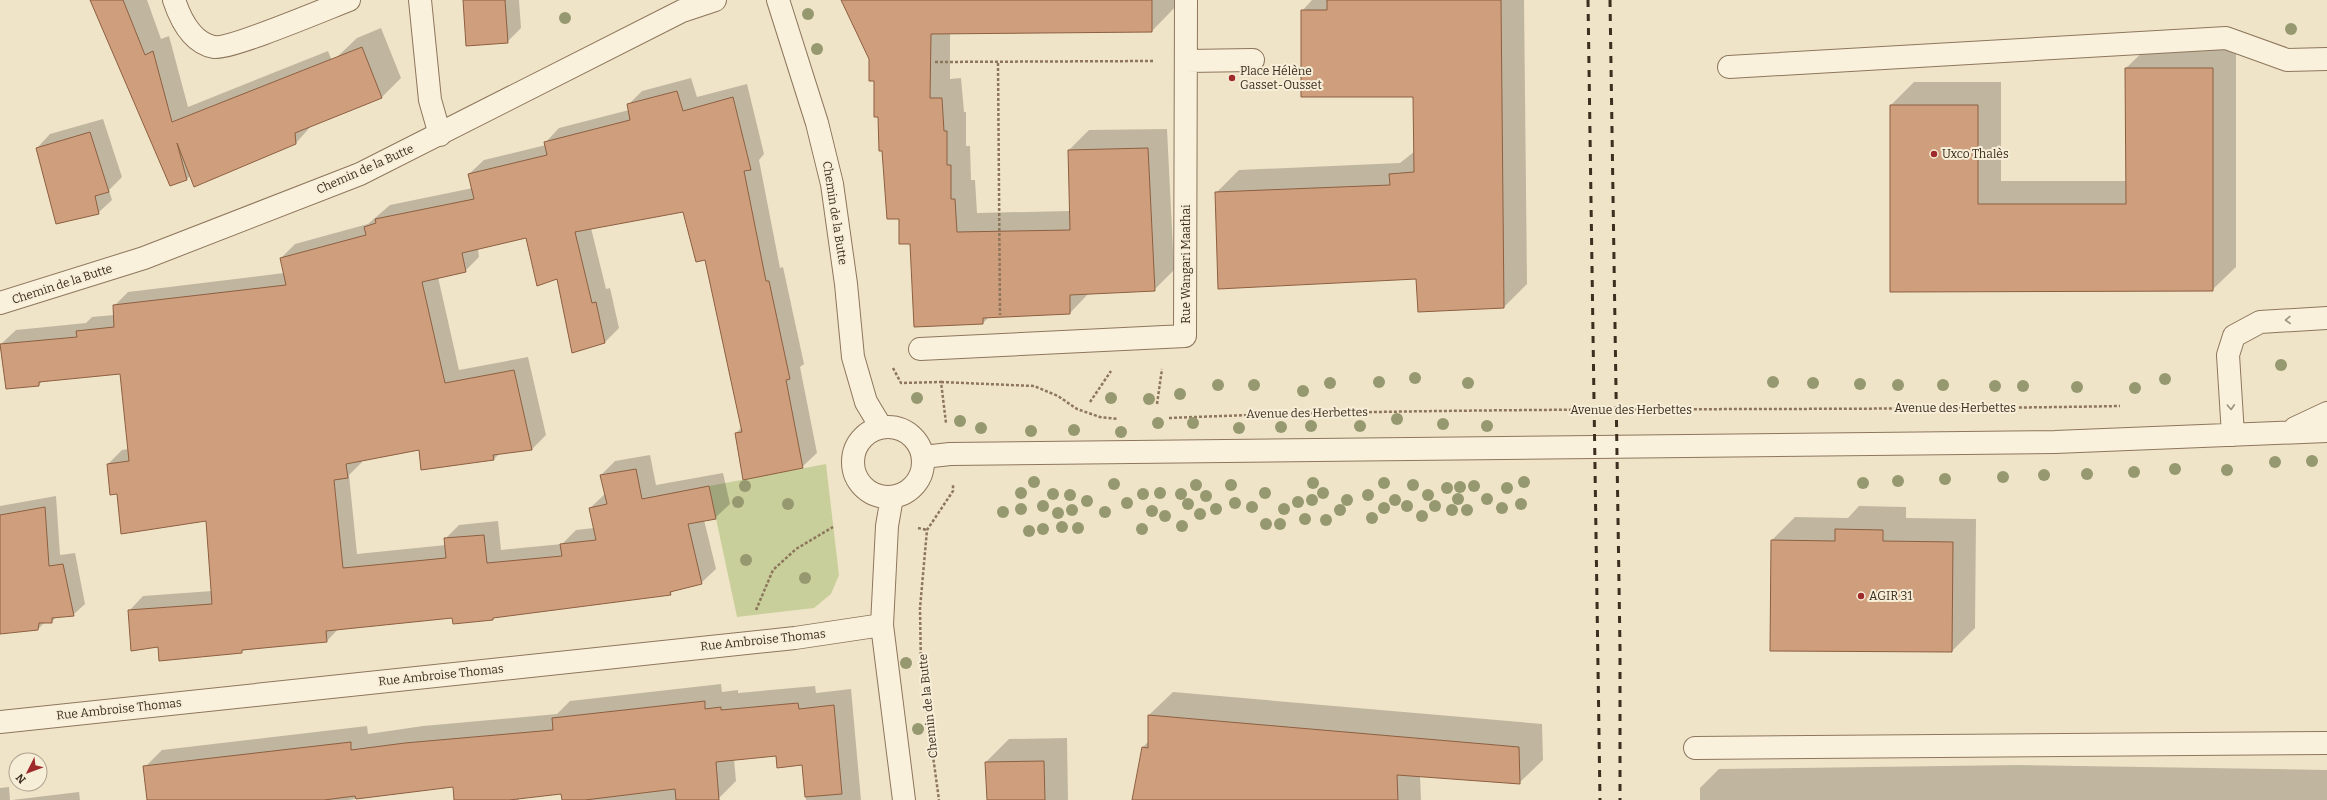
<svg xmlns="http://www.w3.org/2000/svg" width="2327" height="800" font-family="Bitter,serif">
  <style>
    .green { fill: #c9cf9b }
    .shadow { fill: #0003 }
    .building { fill: #cf9f7d; stroke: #8d5f41 }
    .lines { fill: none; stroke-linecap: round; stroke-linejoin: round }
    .minor-casing { stroke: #8d765c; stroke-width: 24 }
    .path { stroke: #8d765c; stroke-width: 2.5; stroke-dasharray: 3 2; stroke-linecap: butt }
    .minor { stroke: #faf1dc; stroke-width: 22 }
    .rail { stroke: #3d2e20; stroke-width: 3; stroke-dasharray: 7 7; stroke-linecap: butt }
    .tree { fill: #96986f }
    .oneway { stroke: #9c907e }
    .poi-dot { fill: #9e2a2b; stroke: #f7eed8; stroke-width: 1.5 }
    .labels { text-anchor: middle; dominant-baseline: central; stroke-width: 4; stroke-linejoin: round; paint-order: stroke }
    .poi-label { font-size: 12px; fill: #3d2e20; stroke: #f7eed8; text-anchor: start }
    .street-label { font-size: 12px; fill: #3d2e20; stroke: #f7eed8 }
  </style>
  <rect width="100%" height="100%" fill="#f0e4c8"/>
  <!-- green -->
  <path class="green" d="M826,464l13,111 -8,19 -17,14 -77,9 -28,-131z"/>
  <!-- shadow -->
  <path class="shadow" d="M91,0h56l14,39 8,-3 19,71 140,-56 10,25 -1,-19 20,-19 24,-10 20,50 -19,19 -70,28 -16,18 -106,33 -4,4z
    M464,0h55l2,28 -14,14z
    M842,0h340l-30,31 -202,2v46l11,-1 3,34h2v34h4l1,34h4l2,33 93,-2 -1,-61 20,-20 78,-1 7,141 -20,20 -65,3 -19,20 -81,4 -6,6 -72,-80 -11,-25 -30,-159z
    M1312,0h212l3,284 -23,23 -87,-29 -201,-85 23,-23 161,-7 15,-12 -1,-55 -112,-85z
    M2150,45h86v222l-24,23 -321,1v-186l23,-23h87v99h126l-1,-113z
    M691,78l6,19 50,-13 17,70 -5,6 21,108 3,-1 21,97 -4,3 17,86 -15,14 -66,-34 6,-6 -36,-169 -22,-48 -93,18 15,61 4,-1 9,40 -14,14 -78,-105 -49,12 1,8 -14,14 -27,6 21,93 69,-13 18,78 -14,14 -32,4 -7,7 -73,-11 -58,11v2l-13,13 8,79 89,-9 -1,-6 14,-14 39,-4 3,29 61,-6 14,-14 18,-2 -4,-20 16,-15 -5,-18 14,-14 35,-6 6,30 67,-12 7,31 -15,14 -11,2 12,49 -15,14 -28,8 -3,3 -174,22 -3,3 -40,-3 -114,12 -12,13 -167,19 -1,-14 -30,-35 14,-15 69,-5 -5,-72 -89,-26 -10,-29 14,-14 7,-1 -8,-76 -78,7 -4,5 -38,-41 15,-14 70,-7 6,-6 22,-2v-9l14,-14 156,-19 -3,-15 14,-14 73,-20 22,-19 83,-17 -4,-14 15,-14 62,-15 -1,-2 14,-15 70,-18 -1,-5 14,-14z
    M103,119l19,58 -13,13 3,10 -14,13 -61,-65 13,-14z
    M56,496l4,59 15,-2 10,51 -12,11 -17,2 -4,5h-7l-7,7 -38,4v-127z
    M1859,506l47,1v11l70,1 -1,109 -23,23 -180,-111 23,-23 53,1z
    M721,684l1,8 16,-2v3l77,-7 1,7 35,-4 10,111h-55l-3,-36 -26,-9 -43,4 2,22 -17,17 -24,2h-132l-1,-7 -43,5v2h-64l-1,-14 -106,14h-200l-3,-33 17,-17 205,-24 1,8 55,-8 134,-12 13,-13z
    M1173,692l369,32 1,36 -24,23 -99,-8 1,25h-288l10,-53 6,-6v-26z
    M1067,738l1,62h-80l-2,-38 23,-23z
    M2018,765l309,5v30h-627v-12l19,-19z
    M9,787l1,13h-10v-12z
    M79,792l1,8h-68z"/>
  <!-- building -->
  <path class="building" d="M90,0h33l22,55 8,-4 19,71 190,-75 20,51 -87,35 1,11 -102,43 -17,-44 10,37 -17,6z
    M463,0h42l3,43 -42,3z
    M841,0h311v32l-221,2 -1,64h12l2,33h3v34h4v34h4l2,33 113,-2 -2,-80 80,-2 7,143 -85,4v19l-87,4v6l-69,3 -4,-83h-11v-25h-12l-5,-68h-3l-1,-34h-4v-36h-5v-22z
    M1327,0h174l3,308 -86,4 -2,-33 -198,10 -3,-97 175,-7 -1,-11 25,-2 -1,-75h-112v-87h26z
    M2125,68h88v223l-323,1v-187h88v99h148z
    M677,91l6,20 50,-14 18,73 -7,1 22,110h3l21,98 -4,1 17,88 -60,12 -8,-47 7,-1 -37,-172 -9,2 -13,-50 -108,20 17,71 4,-1 9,41 -33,10 -15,-74 -20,7 -11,-48 -64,15 4,19 -44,10 23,101 69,-13 18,80 -39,5 1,5 -73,10 -2,-20 -73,14 2,14 -14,2 9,88 103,-10 -2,-20 40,-3 3,28 75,-7 -2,-12 36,-4 -7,-32 18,-4 -7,-29 36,-6 6,30 67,-13 7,33 -28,5 14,60 -32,8 1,3 -178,23v2l-40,4 -1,-6 -126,13 1,11 -85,8v3l-83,8 -1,-14 -27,4 -3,-41 84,-6 -6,-83 -85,13 -4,-40 -7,1 -3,-31 22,-3 -9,-87 -81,8v4l-33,3 -6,-45 77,-7 -1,-6 38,-4 -1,-22 173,-20 -6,-27 86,-23 -2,-8 12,-4 -1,-4 99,-20 -6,-25 79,-19 -3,-13 86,-22 -3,-16z
    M90,132l19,60 -14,4 4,18 -43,10 -20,-76z
    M45,507l4,59 14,-2 11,52 -22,2v5h-13l-1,7 -38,4v-119z
    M1835,529l48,1v11l70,1 -1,110 -182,-1 1,-111 64,1z
    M705,701v8l16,-2v3l77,-7 1,6 35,-4 8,89 -37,3 -3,-32 -25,3 -1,-12 -60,6 3,38h-43l-1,-11 -90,11h-23l-1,-6 -52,6h-55l-1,-13 -97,12 -1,-3 -31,4h-177l-4,-34 208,-24v8l54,-7 148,-13 -1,-12z
    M1148,715l371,32 1,37 -123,-9 1,25h-266l10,-53 6,1z
    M1044,761l1,39h-58l-2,-38z"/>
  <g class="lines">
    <defs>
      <path id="minor" d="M174,0c6,18 18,43 40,47 15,3 114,-39 135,-47
        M420,0l10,100 10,35
        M778,0l39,123 15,61 14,100 7,73 13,45 15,25
        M1187,61l66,-1
        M1729,67l497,-29 61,22 40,-1
        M0,303l144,-45 216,-84 322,-163 33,-11
        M920,349l265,-13 1,-336
        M853 462a35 35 0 1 1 70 0a35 35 0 1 1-70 0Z
        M2295,428l32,-15
        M2233,435l-5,-80 6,-19 26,-14 67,-4
        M923,457l27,-3 1105,-12 272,-11
        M892,497l-5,29 -5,99 22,175
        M0,722l795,-84 87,-13
        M1695,748l632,-5"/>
    </defs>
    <!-- minor casing -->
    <use href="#minor" class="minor-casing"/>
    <!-- path -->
    <path class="path" d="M935,62l219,-1
      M998,63l2,252
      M893,368l8,15 40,-1 5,41
      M941,382l93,4 24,10 19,13 23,8 18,2
      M1090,402l21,-31
      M1157,404l5,-35
      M1169,418c317,-13 634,-6 951,-12
      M918,528l9,2
      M756,610l17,-40 23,-21 37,-22
      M921,670l-1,-62 7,-78 26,-39v-6
      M926,705l13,95"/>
    <!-- minor -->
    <use href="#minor" class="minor"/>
    <!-- rail -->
    <path class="rail" d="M1588,0l12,800
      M1610,0l10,649v151"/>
  </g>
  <!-- trees -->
  <g class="tree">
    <circle cx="808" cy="14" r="6"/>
    <circle cx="565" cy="18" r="6"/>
    <circle cx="2291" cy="29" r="6"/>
    <circle cx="817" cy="49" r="6"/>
    <circle cx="2281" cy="365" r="6"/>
    <circle cx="1415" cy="378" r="6"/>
    <circle cx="2165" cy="379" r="6"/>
    <circle cx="1379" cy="382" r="6"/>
    <circle cx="1773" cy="382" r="6"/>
    <circle cx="1330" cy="383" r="6"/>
    <circle cx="1468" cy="383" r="6"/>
    <circle cx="1813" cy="383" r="6"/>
    <circle cx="1860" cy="384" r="6"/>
    <circle cx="1218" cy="385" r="6"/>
    <circle cx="1254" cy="385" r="6"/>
    <circle cx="1898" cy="385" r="6"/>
    <circle cx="1943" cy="385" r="6"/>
    <circle cx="1995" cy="386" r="6"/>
    <circle cx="2023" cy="386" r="6"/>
    <circle cx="2077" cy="387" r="6"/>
    <circle cx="2135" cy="388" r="6"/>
    <circle cx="1303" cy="391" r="6"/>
    <circle cx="1180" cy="394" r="6"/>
    <circle cx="917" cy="398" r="6"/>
    <circle cx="1111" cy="398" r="6"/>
    <circle cx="1149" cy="399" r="6"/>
    <circle cx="1397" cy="419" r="6"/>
    <circle cx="960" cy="421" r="6"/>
    <circle cx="1158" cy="423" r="6"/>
    <circle cx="1193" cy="423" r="6"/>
    <circle cx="1443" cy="424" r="6"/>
    <circle cx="1311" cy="426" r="6"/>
    <circle cx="1360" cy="426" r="6"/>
    <circle cx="1487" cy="426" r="6"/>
    <circle cx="1281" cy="427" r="6"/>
    <circle cx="981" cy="428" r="6"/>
    <circle cx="1239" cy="428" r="6"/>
    <circle cx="1074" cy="430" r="6"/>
    <circle cx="1031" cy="431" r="6"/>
    <circle cx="1121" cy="432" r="6"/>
    <circle cx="2312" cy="461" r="6"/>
    <circle cx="2275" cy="462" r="6"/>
    <circle cx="2175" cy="469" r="6"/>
    <circle cx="2227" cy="470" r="6"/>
    <circle cx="2134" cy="472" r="6"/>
    <circle cx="2087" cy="474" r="6"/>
    <circle cx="2044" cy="475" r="6"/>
    <circle cx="2003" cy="477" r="6"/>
    <circle cx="1945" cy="479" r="6"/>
    <circle cx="1898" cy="481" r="6"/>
    <circle cx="1034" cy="482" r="6"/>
    <circle cx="1524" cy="482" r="6"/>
    <circle cx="1313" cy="483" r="6"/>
    <circle cx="1384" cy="483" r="6"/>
    <circle cx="1863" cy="483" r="6"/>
    <circle cx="1114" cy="484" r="6"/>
    <circle cx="1196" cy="485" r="6"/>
    <circle cx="1231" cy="485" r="6"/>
    <circle cx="1413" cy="485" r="6"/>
    <circle cx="745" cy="486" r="6"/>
    <circle cx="1474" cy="486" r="6"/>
    <circle cx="1460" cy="487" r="6"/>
    <circle cx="1447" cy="488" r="6"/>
    <circle cx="1507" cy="488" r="6"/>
    <circle cx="1021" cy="493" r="6"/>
    <circle cx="1160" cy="493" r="6"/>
    <circle cx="1265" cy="493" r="6"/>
    <circle cx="1323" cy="493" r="6"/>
    <circle cx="1053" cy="494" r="6"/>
    <circle cx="1143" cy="494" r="6"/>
    <circle cx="1181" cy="494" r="6"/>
    <circle cx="1070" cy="495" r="6"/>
    <circle cx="1368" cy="495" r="6"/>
    <circle cx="1428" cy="495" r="6"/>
    <circle cx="1206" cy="496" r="6"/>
    <circle cx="1458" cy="499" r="6"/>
    <circle cx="1487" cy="499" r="6"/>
    <circle cx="1312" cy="500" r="6"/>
    <circle cx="1347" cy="500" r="6"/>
    <circle cx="1395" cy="500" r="6"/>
    <circle cx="1087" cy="501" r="6"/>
    <circle cx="738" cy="502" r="6"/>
    <circle cx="1298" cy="502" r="6"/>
    <circle cx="1127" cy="503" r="6"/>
    <circle cx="1235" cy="503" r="6"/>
    <circle cx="788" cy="504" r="6"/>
    <circle cx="1188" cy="504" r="6"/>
    <circle cx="1521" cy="504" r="6"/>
    <circle cx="1043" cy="506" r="6"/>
    <circle cx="1407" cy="506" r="6"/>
    <circle cx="1435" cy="506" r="6"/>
    <circle cx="1252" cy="507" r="6"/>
    <circle cx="1384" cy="508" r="6"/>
    <circle cx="1502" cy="508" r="6"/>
    <circle cx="1021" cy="509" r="6"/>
    <circle cx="1216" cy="509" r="6"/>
    <circle cx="1284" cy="509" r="6"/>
    <circle cx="1072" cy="510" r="6"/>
    <circle cx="1340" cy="510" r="6"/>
    <circle cx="1452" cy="510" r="6"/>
    <circle cx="1467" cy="510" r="6"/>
    <circle cx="1152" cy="511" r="6"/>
    <circle cx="1003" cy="512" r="6"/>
    <circle cx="1105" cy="512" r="6"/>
    <circle cx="1058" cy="513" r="6"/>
    <circle cx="1200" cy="514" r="6"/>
    <circle cx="1165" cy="516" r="6"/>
    <circle cx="1422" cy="516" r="6"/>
    <circle cx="1372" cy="518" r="6"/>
    <circle cx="1305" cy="519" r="6"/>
    <circle cx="1326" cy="520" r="6"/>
    <circle cx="1266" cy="524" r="6"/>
    <circle cx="1280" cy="524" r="6"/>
    <circle cx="1182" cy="526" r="6"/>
    <circle cx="1062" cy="527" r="6"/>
    <circle cx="1078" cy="528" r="6"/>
    <circle cx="1043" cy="529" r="6"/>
    <circle cx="1142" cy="529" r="6"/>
    <circle cx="1029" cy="531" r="6"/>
    <circle cx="746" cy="560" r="6"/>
    <circle cx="805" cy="578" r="6"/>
    <circle cx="906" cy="663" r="6"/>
    <circle cx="918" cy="729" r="6"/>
  </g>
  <!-- one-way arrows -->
  <defs><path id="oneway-chevron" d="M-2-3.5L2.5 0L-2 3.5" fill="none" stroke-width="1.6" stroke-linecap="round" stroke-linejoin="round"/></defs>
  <g class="oneway">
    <use href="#oneway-chevron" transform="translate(2288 320) rotate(178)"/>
    <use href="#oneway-chevron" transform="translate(2231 407) rotate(87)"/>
  </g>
  <!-- markers -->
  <g class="poi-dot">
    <circle cx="1232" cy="78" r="4"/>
    <circle cx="1934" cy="154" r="4"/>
    <circle cx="1861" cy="596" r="4"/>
  </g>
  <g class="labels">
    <!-- poi labels -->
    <g class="poi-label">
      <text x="1240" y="71">Place Hélène<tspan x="1240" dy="14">Gasset-Ousset</tspan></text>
      <text x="1942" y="154">Uxco Thalès</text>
      <text x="1869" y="596">AGIR 31</text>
    </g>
    <!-- street labels -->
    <g class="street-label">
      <text transform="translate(365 169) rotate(-24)">Chemin de la Butte</text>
      <text transform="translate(835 213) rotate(81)">Chemin de la Butte</text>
      <text transform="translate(1186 264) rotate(-90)">Rue Wangari Maathai</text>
      <text transform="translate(62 284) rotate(-18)">Chemin de la Butte</text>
      <text x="1955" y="408">Avenue des Herbettes</text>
      <text x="1631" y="410">Avenue des Herbettes</text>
      <text transform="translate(1307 413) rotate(-1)">Avenue des Herbettes</text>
      <text transform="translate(763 640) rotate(-6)">Rue Ambroise Thomas</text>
      <text transform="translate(441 675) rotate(-6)">Rue Ambroise Thomas</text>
      <text transform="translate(928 706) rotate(-96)">Chemin de la Butte</text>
      <text transform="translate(119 709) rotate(-6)">Rue Ambroise Thomas</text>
    </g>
  </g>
  <!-- north arrow -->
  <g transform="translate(28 772) rotate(228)"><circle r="19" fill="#f7eed8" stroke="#ada18e"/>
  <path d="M0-3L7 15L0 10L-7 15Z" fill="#9e2a2b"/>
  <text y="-6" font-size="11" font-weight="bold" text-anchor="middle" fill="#3d2e20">N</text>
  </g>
</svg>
